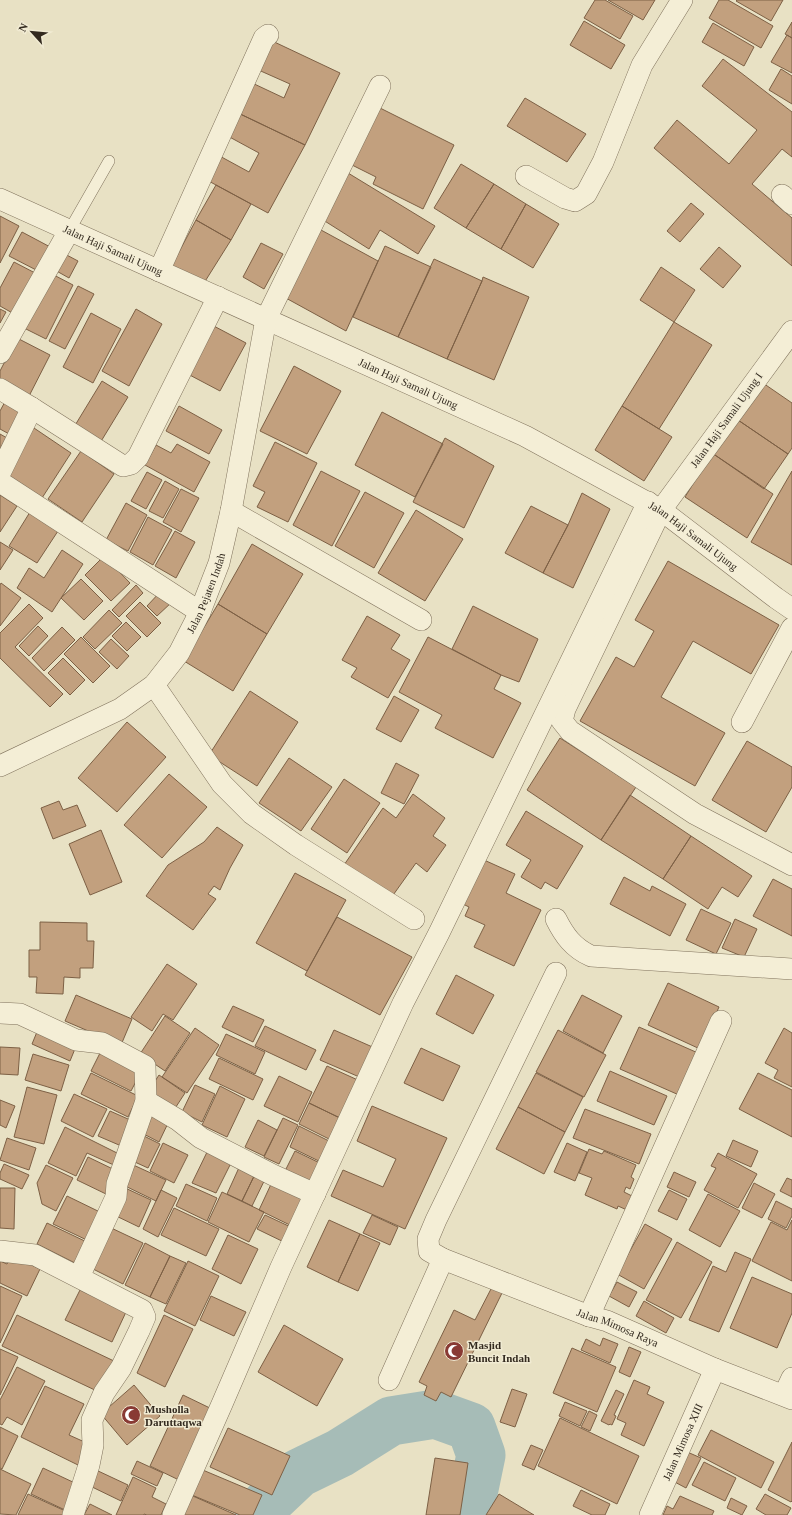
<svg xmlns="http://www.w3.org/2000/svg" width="792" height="1515" font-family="'Times New Roman',serif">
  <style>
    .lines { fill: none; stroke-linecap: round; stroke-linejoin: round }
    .river { stroke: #a6bcb7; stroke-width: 49 }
    .building { fill: #c2a07e; stroke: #7d6045 }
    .lane-casing { stroke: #81735d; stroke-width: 12 }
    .street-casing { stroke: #81735d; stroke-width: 22 }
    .lane { stroke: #f4eed6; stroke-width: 11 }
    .street { stroke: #f4eed6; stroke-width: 21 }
    .labels { text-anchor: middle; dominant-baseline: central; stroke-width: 3; stroke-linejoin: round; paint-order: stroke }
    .street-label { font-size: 11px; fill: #332a1f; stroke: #f1ebd3 }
    .poi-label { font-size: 11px; font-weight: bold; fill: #332a1f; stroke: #f1ebd3; text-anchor: start }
  </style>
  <rect width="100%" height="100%" fill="#e8e1c4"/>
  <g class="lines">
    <!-- river -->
    <path class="river" d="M259,1515l7,-11 33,-31 41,-20 51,-32 44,-7 36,13 10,28 -11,53v7"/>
  </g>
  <!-- building -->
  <path class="building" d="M595,0h10l28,16 -13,23 -36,-21z
    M608,0h47l-12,20z
    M719,0h9l45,26 -12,22 -52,-30z
    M737,0h46l-12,21 -35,-20z
    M584,21l41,24 -14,24 -41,-24z
    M792,22v16l-7,-4z
    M713,23l41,24 -10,19 -42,-24z
    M787,35l5,3v35l-21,-11z
    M268,39l72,34 -35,72 -69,-33 14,-30 34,16 6,-14 -36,-16z
    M723,59l69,53v45l-10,-8 -30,35 40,34v48l-138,-118 23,-28 52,44 28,-34 -55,-44z
    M781,69l11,7v28l-23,-14z
    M525,98l61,36 -19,28 -60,-36z
    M380,108l74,37 -31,64 -50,-25 3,-7 -24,-12z
    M236,112l69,33 -37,68 -65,-35 13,-24 33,18 10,-19 -35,-19z
    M461,164l33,20 -28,44 -32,-20z
    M348,173l87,53 -17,28 -38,-24 -11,19 -49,-31z
    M494,184l32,20 -25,45 -35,-21z
    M216,185l35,19 -20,36 -35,-20z
    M691,203l13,11 -24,28 -13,-11z
    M526,204l33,20 -26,44 -32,-19z
    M0,216l19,10 -19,37z
    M196,220l35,20 -27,43 -33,-16z
    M321,230l57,31 -32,70 -62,-34z
    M22,232l32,17 -12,24 -33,-17z
    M261,243l22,11 -19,35 -21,-12z
    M385,246l46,21 -33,70 -45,-20z
    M719,247l22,19 -18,22 -23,-19z
    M61,252l17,9 -9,17 -16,-9z
    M434,259l48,22 -35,78 -49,-22z
    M14,262l23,12 -21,41 -16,-9v-18z
    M661,267l34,23 -21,32 -34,-22z
    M50,273l23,12 -27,54 -24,-12z
    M483,277l46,20 -35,83 -47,-21 35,-78z
    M78,286l16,8 -29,55 -16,-8z
    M0,309l6,3 -6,11z
    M136,309l26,15 -33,62 -27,-15z
    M91,313l30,16 -28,54 -30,-16z
    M674,322l38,23 -53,84 -37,-23z
    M210,324l36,19 -26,48 -36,-19z
    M17,338l33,17 -23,45 -27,-14v-15z
    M294,366l47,25 -34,63 -47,-23z
    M102,381l26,16 -28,46 -26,-16z
    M760,381l32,22v45l-4,6 -53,-36z
    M7,398l18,10 -14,27 -11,-6v-18z
    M179,406l43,24 -13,24 -43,-23z
    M622,406l50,31 -28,44 -49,-31z
    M382,412l61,32 -28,53 -60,-32z
    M735,418l53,36 -24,35 -52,-36z
    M31,426l40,27 -29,45 -41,-27z
    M0,434l7,4 -7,11z
    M445,438l49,28 -30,62 -51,-26z
    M275,442l42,21 -29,59 -31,-15 8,-15 -12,-6z
    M177,444l33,18 -16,30 -49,-27 11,-20 15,8z
    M81,451l33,23 -32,48 -34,-23z
    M712,453l61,41 -26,44 -62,-41z
    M321,471l39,20 -28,55 -39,-21z
    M792,471v94l-41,-23z
    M147,472l15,8 -16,29 -15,-8z
    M165,481l14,8 -16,29 -14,-7z
    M181,489l18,9 -18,34 -18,-10z
    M365,492l39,21 -30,55 -39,-22z
    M582,493l28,16 -37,79 -30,-15 25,-48z
    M0,495l17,11 -17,26z
    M126,503l21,12 -19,36 -22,-11z
    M531,506l37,19 -25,48 -38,-20z
    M416,510l47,29 -38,62 -47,-28z
    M30,512l28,19 -21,32 -28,-17z
    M148,517l24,13 -19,35 -23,-13z
    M175,531l20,11 -19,36 -21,-12z
    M0,542l13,8 -13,20z
    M252,544l51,30 -36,60 -49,-30z
    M62,550l21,14 -31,48 -35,-24 12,-20 15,10z
    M104,556l26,27 -19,18 -26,-26z
    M668,561l111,64 -28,49 -58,-33 -32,56 64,36 -30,53 -115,-65 36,-64 18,10 20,-36 -19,-11z
    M81,579l22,22 -19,19 -23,-22z
    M1,583l20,15 -21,28v-41z
    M136,585l7,8 -24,24 -7,-7z
    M161,591l11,11 -15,14 -10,-10z
    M140,602l21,21 -14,14 -21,-21z
    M29,604l14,14 -28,29 48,47 -13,13 -50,-49v-25z
    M218,604l49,30 -34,57 -49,-30z
    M473,606l65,33 -19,43 -18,-7 -49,-26z
    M109,610l13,13 -27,26 -12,-12z
    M367,616l33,19 -9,14 19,11 -22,38 -37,-21 6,-9 -15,-8z
    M126,622l15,15 -14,14 -15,-15z
    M38,626l10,10 -19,20 -10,-10z
    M62,627l13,13 -31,31 -12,-13z
    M81,637l29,29 -17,17 -29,-29z
    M428,637l73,38 -7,14 27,14 -28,55 -58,-30 7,-13 -43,-23z
    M111,639l18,17 -12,13 -18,-17z
    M63,658l22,22 -15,15 -22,-22z
    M250,691l48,31 -41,64 -48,-31z
    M394,696l25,14 -18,32 -25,-13z
    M127,722l39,35 -49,55 -39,-34z
    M560,738l76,49 -35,53 -74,-50z
    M747,741l45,26v20l-26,45 -54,-32z
    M289,758l43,29 -31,44 -42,-28z
    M396,763l23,12 -15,29 -23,-11z
    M169,774l38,33 -45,51 -38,-33z
    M344,779l36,24 -33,50 -36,-24z
    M413,794l32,24 -12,18 13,9 -19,27 -11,-9 -25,35 -47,-33 39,-57 13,10z
    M630,795l61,41 -28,43 -62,-39z
    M59,801l4,9 14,-5 9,21 -33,13 -12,-31z
    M526,811l57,35 -26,43 -12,-7 -4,7 -20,-12 10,-17 -25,-15z
    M217,827l26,18 -13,23 -10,22 -6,-4 -6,8 8,5 -23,31 -47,-34 22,-31 36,-23z
    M101,830l21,52 -32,13 -21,-51z
    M691,836l61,40 -14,21 -16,-10 -14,22 -45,-30z
    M484,860l31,14 -9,19 35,17 -27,56 -40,-19 11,-22 -20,-9 4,-9 -6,-3z
    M295,873l51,27 -39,71 -51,-28z
    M624,877l26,14 2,-5 34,18 -16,32 -60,-32z
    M773,879l19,10v47l-39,-20z
    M701,909l30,14 -15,31 -30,-14z
    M337,917l75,40 -32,58 -75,-40z
    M735,919l22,10 -13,28 -22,-9z
    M40,922l47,1v18h7l-1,27h-13v10l-16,-1 -1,17 -27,-1 1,-16h-8v-27h11z
    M167,964l30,20 -24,36 -10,-6 -11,17 -21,-14z
    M456,975l38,20 -21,39 -37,-20z
    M668,983l51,24 -19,42 -52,-24z
    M76,995l56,24 -11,26 -56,-24z
    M582,995l40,21 -19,37 -40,-22z
    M233,1006l31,14 -11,22 -31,-15z
    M165,1016l25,17 -25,38 -25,-17z
    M265,1026l51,24 -10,20 -51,-24z
    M39,1027l38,17 -7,17 -38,-17z
    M639,1027l59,26 -19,42 -59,-26z
    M195,1028l24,17 -32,48 -25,-16z
    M784,1028l8,5v54l-18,-9 4,-8 -13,-7z
    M334,1030l43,19 -13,30 -44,-19z
    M558,1030l48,25 -22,42 -48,-25z
    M226,1034l39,18 -10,22 -39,-19z
    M0,1047l20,1 -2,27 -18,-1z
    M103,1047l40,21 -12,23 -40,-20z
    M421,1048l39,18 -17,35 -39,-18z
    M33,1054l36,11 -8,26 -36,-11z
    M219,1058l44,21 -10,21 -44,-21z
    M327,1066l33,15 -18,38 -33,-16z
    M610,1071l57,25 -13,29 -57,-24z
    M91,1073l47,23 -10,21 -47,-23z
    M536,1073l47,24 -18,35 -47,-25z
    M758,1073l34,17v47l-53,-28z
    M159,1075l26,18 -13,20 -26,-18z
    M279,1076l33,16 -14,30 -34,-16z
    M195,1085l20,9 -13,28 -20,-10z
    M220,1086l25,13 -18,38 -25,-12z
    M27,1087l30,8 -13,49 -30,-7z
    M74,1094l33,15 -14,28 -32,-16z
    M0,1100l15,6 -9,22 -6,-3z
    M309,1103l33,16 -11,21 -32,-16z
    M372,1106l75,32 -42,91 -74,-33 12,-26 40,17 13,-28 -39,-18z
    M518,1107l47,25 -21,42 -48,-25z
    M146,1108l24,11 -11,23 -23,-12z
    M585,1109l66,25 -12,30 -66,-26z
    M110,1111l27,12 -11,25 -28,-12z
    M283,1118l15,7 -19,39 -15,-7z
    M258,1120l19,10 -13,26 -19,-9z
    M299,1126l36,18 -10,20 -35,-17z
    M65,1127l56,28 -5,11 -29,-13 -11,23 -28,-13z
    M138,1133l22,11 -12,24 -22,-10z
    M7,1138l29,10 -7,22 -29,-10z
    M733,1140l25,11 -7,16 -25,-11z
    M163,1143l25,12 -14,28 -24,-12z
    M567,1143l20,9 -12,29 -21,-9z
    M209,1148l24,11 -17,34 -24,-10z
    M589,1149l13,5 2,-3 32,14 -5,12 3,2 -4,10 -4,-2 -2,5 8,4 -5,14 -9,-4 -1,3 -32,-14 7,-17 -13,-5z
    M295,1151l31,15 -10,22 -32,-15z
    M718,1153l39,21 -19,34 -34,-18 12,-22 -5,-2z
    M88,1157l29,14 -11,23 -29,-14z
    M242,1161l16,7 -16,33 -15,-7z
    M129,1163l37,17 -10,21 -37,-18z
    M4,1164l25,11 -7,14 -22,-10v-6z
    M46,1165l27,13 -17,33 -14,-7 -5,-21z
    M258,1168l10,5 -16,33 -10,-5z
    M674,1172l22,10 -7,15 -22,-10z
    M787,1178l5,2v17l-12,-6z
    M273,1180l35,16 -14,31 -35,-17z
    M754,1183l21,11 -13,24 -20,-10z
    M186,1184l31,14 -10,23 -31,-15z
    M123,1187l28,13 -12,27 -29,-14z
    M0,1188h15l-1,41 -14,-1z
    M161,1190l16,8 -19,39 -15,-8z
    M669,1190l18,9 -10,21 -19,-9z
    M222,1192l42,20 -15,30 -41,-20z
    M708,1194l32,17 -20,36 -31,-17z
    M67,1196l37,18 -13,28 -38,-18z
    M776,1201l16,8v7l-6,12 -18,-9z
    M174,1208l45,21 -13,27 -45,-21z
    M265,1215l30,14 -7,15 -31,-15z
    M372,1215l26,12 -8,18 -27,-12z
    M329,1220l31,14 -22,48 -31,-15z
    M792,1220v61l-40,-20 19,-39 16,8z
    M47,1223l44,21 -10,22 -44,-22z
    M645,1224l27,15 -28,50 -27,-15z
    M107,1226l36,17 -20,41 -36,-18z
    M360,1234l20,9 -22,48 -20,-9z
    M228,1235l30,14 -17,35 -29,-15z
    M677,1242l35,20 -31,56 -35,-18z
    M145,1243l25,13 -20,41 -25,-12z
    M735,1252l16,7 -32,73 -30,-12 24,-54 13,6z
    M12,1256l28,13 -13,27 -27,-13v-22l7,3z
    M170,1256l16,7 -20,41 -16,-7z
    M188,1261l31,15 -24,50 -31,-15z
    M752,1277l40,17v19l-15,35 -47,-20z
    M617,1282l20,10 -8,15 -20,-11z
    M0,1286l22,10 -22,47z
    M492,1287l10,6 -51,104 -10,-5 -5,9 -12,-6 3,-9 -8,-4 35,-72 21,10z
    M80,1290l46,22 -14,30 -47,-22z
    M211,1296l35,16 -12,24 -34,-16z
    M644,1301l30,17 -8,15 -30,-17z
    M17,1315l97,46 -15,31 -97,-46z
    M164,1315l29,14 -28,58 -28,-14z
    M284,1325l59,34 -26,47 -59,-34z
    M603,1338l15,6 -8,19 -29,-13 5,-11 14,7z
    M629,1347l12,5 -11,25 -11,-5z
    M572,1348l44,19 -19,45 -44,-19z
    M0,1349l18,8 -18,38z
    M17,1367l28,14 -23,44 -15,-8 -5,8 -2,-1v-24z
    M634,1380l16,7 -3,7 17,8 -20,44 -23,-11 5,-12 -9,-4z
    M134,1385l26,31 -33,29 -26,-31z
    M45,1386l39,18 -15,31 20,9 -11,21 -57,-28z
    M512,1389l15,5 -12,33 -15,-5z
    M616,1390l8,4 -10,21 2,1 -4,9 -2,-1 -1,1 -8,-4z
    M183,1395l31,15 -33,71 -31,-15z
    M565,1402l22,9 -7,15 -21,-10z
    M589,1411l8,4 -7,16 -9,-4z
    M560,1418l79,38 -22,48 -79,-38z
    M0,1427l18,9 -16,33 -2,-1z
    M228,1428l62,28 -18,39 -62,-28z
    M711,1430l63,32 -13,26 -63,-33z
    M792,1442v59l-1,1 -23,-12z
    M531,1445l12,5 -9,20 -12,-5z
    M685,1451l16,7 -15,30 -15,-8z
    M435,1458l33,5 -8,52h-34z
    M137,1461l26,12 -6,13 -26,-12z
    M704,1462l32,16 -11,23 -33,-16z
    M43,1468l34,16 -12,26 -34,-16z
    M198,1468l64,27 -9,20h-13l-53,-22z
    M0,1469l31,15 -15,31 -16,-1z
    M96,1470l32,15 -7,16 -33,-16z
    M133,1477l23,11 -4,9 14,7 -5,11h-14l-3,-1v1h-28z
    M581,1490l29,14 -5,11h-13l-19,-9z
    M186,1493l50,22h-60z
    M28,1494l44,20 -1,1h-53z
    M499,1494l35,21h-48z
    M765,1494l26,14 -4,7h-21l-10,-6z
    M680,1496l34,15 -2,4h-49l4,-9 6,3z
    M731,1498l16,8 -5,9 -15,-7z
    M90,1504l22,11h-28z"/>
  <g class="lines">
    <defs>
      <path id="lane" d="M69,231l40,-70"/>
      <g id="street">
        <path d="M526,176l39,22 10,3 11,-7 17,-32 39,-97 40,-65"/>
        <path d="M782,195l10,9"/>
        <path id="s1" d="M0,199l525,237 136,74 115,88 16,11"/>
        <path d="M159,271l105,-233 4,-3"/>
        <path d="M792,331l-131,179 -96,199 -3,12 8,10 125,83 97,51"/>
        <path d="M0,353l69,-122"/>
        <path d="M0,389l32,19 91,58 8,-2 7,-7 80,-160"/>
        <path d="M0,473l32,-65"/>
        <path d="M0,482l200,130"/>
        <path d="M231,511l190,109"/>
        <path d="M154,685l68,99 30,30 44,31 118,74"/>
        <path d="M742,722l50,-94"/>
        <path id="s2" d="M0,766l120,-57 34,-24 25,-32 21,-41 19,-49 12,-52 35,-192 114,-233"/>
        <path d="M556,919c8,16 17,29 35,37l201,13"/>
        <path id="s3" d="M556,973l-120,247 -8,19 1,12 14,8 146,57 18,5 108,48 77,30"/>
        <path d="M0,1013l20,1 56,26 26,3 43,23 1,35 -29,83 -1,13 -37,80"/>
        <path d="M146,1101l32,19 23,18 72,37 42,19"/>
        <path d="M0,1251l35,4 107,55 3,7 -6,14 -18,37 -17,25 -12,27 1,25 -4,20 -16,50"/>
        <path d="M589,1316l132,-295"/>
        <path d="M389,1380l54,-121"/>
        <path d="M784,1395l8,-17"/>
        <path d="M173,1515l49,-111 59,-137 122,-264 36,-70 209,-431"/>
        <path id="s4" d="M650,1515l65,-146"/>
      </g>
    </defs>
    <!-- lane casing -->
    <use href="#lane" class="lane-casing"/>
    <!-- street casing -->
    <use href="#street" class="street-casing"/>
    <!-- lane -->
    <use href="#lane" class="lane"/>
    <!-- street -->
    <use href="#street" class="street"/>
  </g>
  <!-- icons -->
  <defs>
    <symbol id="mosque-disc" viewBox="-11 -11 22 22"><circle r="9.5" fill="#893a34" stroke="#f1ebd3"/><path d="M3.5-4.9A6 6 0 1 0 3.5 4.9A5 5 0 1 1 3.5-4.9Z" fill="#fff"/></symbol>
  </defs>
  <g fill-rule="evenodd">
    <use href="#mosque-disc" x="443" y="1340" width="22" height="22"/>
    <use href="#mosque-disc" x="120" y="1404" width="22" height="22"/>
  </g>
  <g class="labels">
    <!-- street labels -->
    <g class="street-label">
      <text stroke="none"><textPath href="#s1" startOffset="124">Jalan Haji Samali Ujung</textPath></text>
      <text stroke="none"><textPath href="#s1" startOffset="448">Jalan Haji Samali Ujung</textPath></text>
      <text transform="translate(726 420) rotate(-54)">Jalan Haji Samali Ujung I</text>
      <text stroke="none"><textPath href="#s1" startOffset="772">Jalan Haji Samali Ujung</textPath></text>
      <text stroke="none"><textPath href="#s2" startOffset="281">Jalan Pejaten Indah</textPath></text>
      <text stroke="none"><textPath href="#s3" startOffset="511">Jalan Mimosa Raya</textPath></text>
      <text stroke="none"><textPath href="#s4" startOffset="80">Jalan Mimosa XIII</textPath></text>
    </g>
    <!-- poi labels -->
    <g class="poi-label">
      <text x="468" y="1345">Masjid<tspan x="468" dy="13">Buncit Indah</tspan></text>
      <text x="145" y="1409">Musholla<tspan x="145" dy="13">Daruttaqwa</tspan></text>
    </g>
  </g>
  <!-- north arrow -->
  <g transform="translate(32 32) rotate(297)" stroke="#f1ebd3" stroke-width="3" paint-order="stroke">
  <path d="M0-3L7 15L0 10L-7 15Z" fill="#332a1f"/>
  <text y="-6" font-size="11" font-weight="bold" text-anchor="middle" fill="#332a1f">N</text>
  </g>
</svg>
